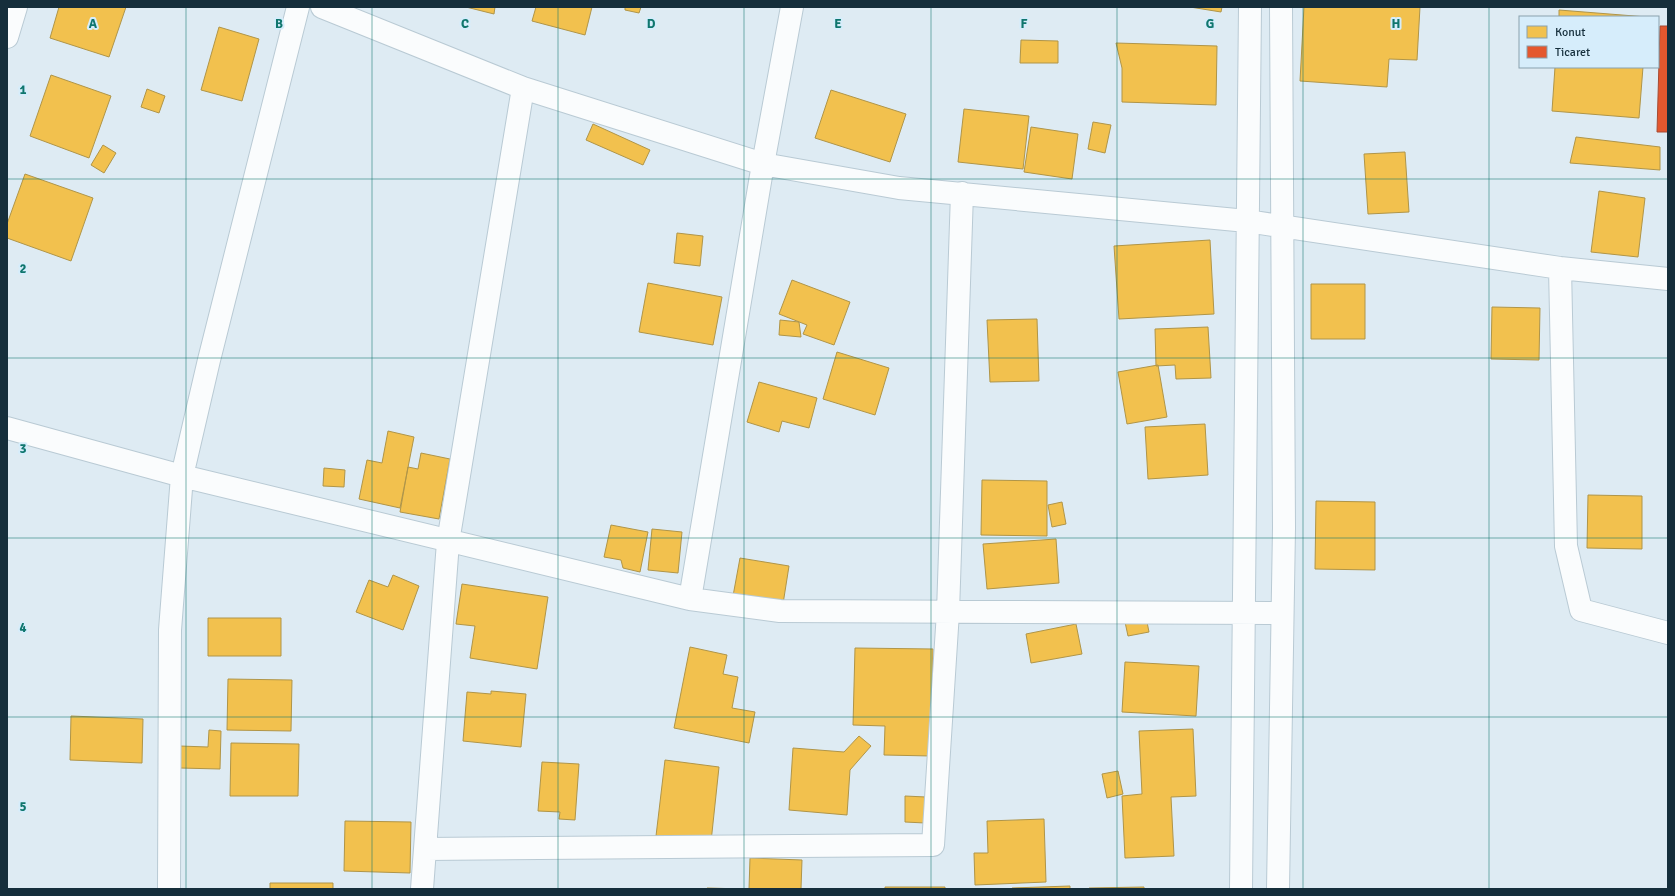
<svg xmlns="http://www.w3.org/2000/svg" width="1675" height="896" font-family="Signika,sans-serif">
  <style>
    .homes { fill: #f2c14e; stroke: #b09548 }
    .shops { fill: #e4572e; stroke: #a64b32 }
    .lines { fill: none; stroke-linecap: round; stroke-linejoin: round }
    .minor-casing { stroke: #b9cad4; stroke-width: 24 }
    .minor { stroke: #fafcfd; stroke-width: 22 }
    .grid { fill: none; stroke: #0f766e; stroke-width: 1; stroke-opacity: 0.55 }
    .grid-label { font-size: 13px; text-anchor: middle; font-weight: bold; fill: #0f766e; stroke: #d6edfb; stroke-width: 4; stroke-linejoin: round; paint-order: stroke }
  </style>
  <rect width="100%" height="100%" fill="#deebf3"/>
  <!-- homes -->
  <path class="homes" d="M59,7h67l-17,50 -59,-19z
    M466,7h29l-1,7z
    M536,7h56l-7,28 -53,-14z
    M625,7h16l-2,6 -14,-3z
    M1190,7h32l-1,5z
    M1304,7h116l-3,53 -28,-1 -2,28 -87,-6z
    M1559,10l88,7h-88z
    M219,27l40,12 -17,62 -41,-11z
    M1021,40l37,1v22h-38z
    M1116,43l101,3 -1,59 -94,-3v-34z
    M1555,67h88l-4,51 -87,-7z
    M51,75l60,21 -22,62 -59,-22z
    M147,89l18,7 -6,17 -18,-6z
    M831,90l75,24 -16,48 -75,-24z
    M964,109l65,7 -6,53 -65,-7z
    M1093,122l18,3 -6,28 -17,-4z
    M593,124l57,26 -7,15 -57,-25z
    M1031,127l47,7 -6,45 -48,-7z
    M1576,137l84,10v23l-90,-7z
    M103,145l13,8 -12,20 -13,-8z
    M1405,152l4,60 -41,2 -4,-60z
    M25,174l68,24 -22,63 -64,-23v-14z
    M1599,191l46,7 -7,59 -47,-5z
    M677,233l26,3 -3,30 -26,-3z
    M1210,240l4,74 -95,5 -5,-73z
    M792,280l58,22 -16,43 -31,-11 4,-9 -28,-11z
    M648,283l74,14 -9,48 -74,-13z
    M1311,284h54v55h-54z
    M1492,307l48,1 -1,52 -48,-1z
    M1037,319l2,62 -49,1 -3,-62z
    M780,320l19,2 2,15 -22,-2z
    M1208,327l3,51 -35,1 -1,-14 -19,1 -1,-37z
    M837,352l52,16 -14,47 -52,-16z
    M1158,365l9,52 -40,7 -9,-52z
    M759,382l58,16 -8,30 -27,-7 -3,11 -32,-10z
    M1205,424l3,51 -60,4 -3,-52z
    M388,431l26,6 -14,71 -41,-9 8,-39 15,3z
    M421,453l29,6 -11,60 -39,-7 8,-45 10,2z
    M324,468l21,2 -1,17 -21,-1z
    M982,480l65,1v55l-66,-1z
    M1588,495l54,1v53l-55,-1z
    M1316,501l59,1v68l-60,-1z
    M1062,502l4,22 -14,3 -4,-22z
    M611,525l37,7 -8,40 -17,-4 -2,-8 -17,-3z
    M652,529l30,3 -4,41 -30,-3z
    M1056,539l3,44 -72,6 -4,-45z
    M740,558l49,8 -6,38 -50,-8z
    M393,575l26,11 -16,44 -47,-18 13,-32 19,7z
    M462,584l86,13 -11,72 -67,-11 5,-32 -19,-2z
    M1146,617l3,15 -21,4 -3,-14z
    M208,618h73v38h-73z
    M1076,624l6,30 -51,9 -5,-29z
    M690,647l37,8 -4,19 15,3 -6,31 23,4 -6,31 -75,-15z
    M855,648l78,1 -2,107 -47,-1 1,-29 -32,-1z
    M1125,662l74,4 -3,50 -74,-4z
    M228,679l64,1 -1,51 -64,-1z
    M491,691l35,3 -5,53 -58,-6 4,-49 24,2z
    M71,716l72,3 -1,44 -72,-3z
    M1193,729l3,67 -25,1 3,59 -49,2 -3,-62 20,-2 -3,-63z
    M209,730l12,1 -1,38 -40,-1v-22l28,1z
    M859,736l12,10 -21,24 -3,45 -58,-5 4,-62 51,4z
    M231,743l68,1 -1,52h-68z
    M665,760l54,7 -8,75 -55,-6z
    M542,762l37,2 -4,56 -16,-1 1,-7 -22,-1z
    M1118,771l5,23 -16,4 -5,-24z
    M905,796l21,1 -1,26 -20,-1z
    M1044,819l2,63 -71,3 -1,-32h14l-1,-32z
    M345,821l66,1 -1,51 -66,-2z
    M750,858l52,2 -1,29h-52z
    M270,883h63v6h-63z
    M1070,886v3h-58v-1z
    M885,887h60v2h-60z
    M1144,887v2h-55v-1z
    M707,888l36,1h-36z"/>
  <!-- shops -->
  <path class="shops" d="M1660,26h8v106h-11z"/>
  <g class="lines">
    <defs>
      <path id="minor" d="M322,7l201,81 240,76 136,24 348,33 313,47 108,11
        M792,7l-29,157 -73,435 90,12 502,2
        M7,37l9,-30
        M1560,268l6,278 15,64 87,23
        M7,428l175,48 508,123
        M426,849l507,-4 15,-233 14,-419
        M169,889l1,-259 12,-154 27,-116 89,-353
        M422,889l26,-347 75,-454
        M1241,889l9,-882
        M1278,889l6,-361 -3,-521"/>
    </defs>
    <!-- minor casing -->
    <use href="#minor" class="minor-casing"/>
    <!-- minor -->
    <use href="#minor" class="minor"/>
  </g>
  <!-- grid -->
  <path class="grid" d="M186,7v882M372,7v882M558,7v882M744,7v882M931,7v882M1117,7v882M1303,7v882M1489,7v882M7,179h1661M7,358h1661M7,538h1661M7,717h1661"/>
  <g class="grid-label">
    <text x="93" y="28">A</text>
    <text x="279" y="28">B</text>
    <text x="465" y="28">C</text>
    <text x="651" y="28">D</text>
    <text x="838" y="28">E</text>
    <text x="1024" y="28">F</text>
    <text x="1210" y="28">G</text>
    <text x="1396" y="28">H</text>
    <text x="23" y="94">1</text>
    <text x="23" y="273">2</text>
    <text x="23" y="453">3</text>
    <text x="23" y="632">4</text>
    <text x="23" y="811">5</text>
  </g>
  <!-- border -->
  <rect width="1675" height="896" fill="none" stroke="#152e3b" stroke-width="16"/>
  <!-- legend -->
  <rect x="1519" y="16" width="140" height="52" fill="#d6edfb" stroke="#89a1ae"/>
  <rect x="1527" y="26" width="20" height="12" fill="#f2c14e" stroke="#89a1ae"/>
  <text x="1555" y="36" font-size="12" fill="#152e3b">Konut</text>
  <rect x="1527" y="46" width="20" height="12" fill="#e4572e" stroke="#89a1ae"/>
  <text x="1555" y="56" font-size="12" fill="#152e3b">Ticaret</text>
</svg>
